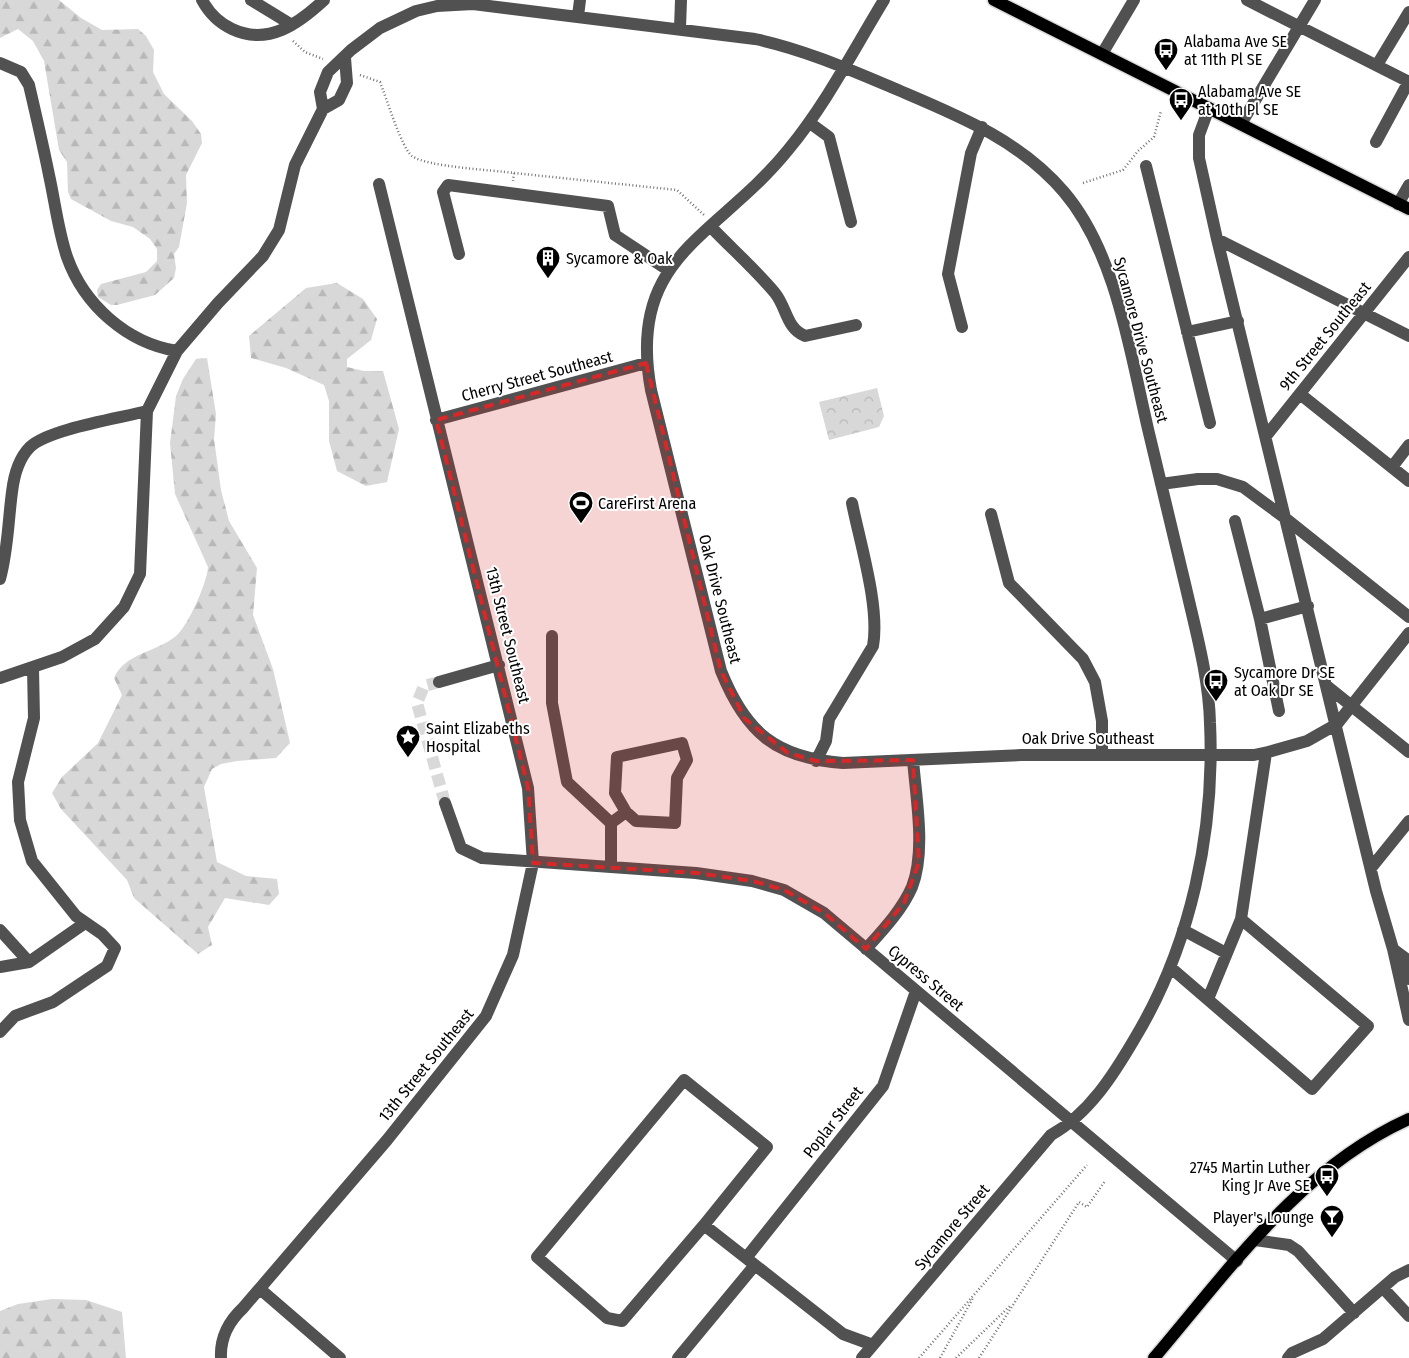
<svg xmlns="http://www.w3.org/2000/svg" width="1409" height="1358" font-family="'Fira Sans Condensed',sans-serif">
  <style>
    .forest { fill: url(#forest-firs) }
    .park { fill: url(#park-crowns) }
    .lines { fill: none; stroke-linecap: round; stroke-linejoin: round }
    .minor-tunnel { stroke: #d9d9d9; stroke-width: 12; stroke-dasharray: 12 6; stroke-linecap: butt }
    .major-casing { stroke: #dbdbdb; stroke-width: 15 }
    .path { stroke: #737373; stroke-width: 2.5; stroke-dasharray: 1 2.5; stroke-linecap: butt }
    .minor { stroke: #515151; stroke-width: 12 }
    .major { stroke: #000; stroke-width: 12 }
    .marked { fill: #d62828; fill-opacity: 0.2; stroke: #d62828; stroke-width: 4; stroke-dasharray: 10 6; stroke-linejoin: round }
    .labels { text-anchor: middle; dominant-baseline: central; stroke-width: 4; stroke-linejoin: round; paint-order: stroke }
    .poi-label { font-size: 16px; fill: #000; stroke: #fff; text-anchor: start }
    .street-label { font-size: 16px; fill: #000; stroke: #fff }
  </style>
  <defs>
    <pattern id="forest-firs" width="22" height="20" patternUnits="userSpaceOnUse" patternTransform="scale(1.25)"><rect width="22" height="20" fill="#d8d8d8"/><path d="M5 1l3.5 6h-7zM16 11l3.5 6h-7z" fill="#b8b8b8"/></pattern>
    <pattern id="park-crowns" width="20" height="18" patternUnits="userSpaceOnUse" patternTransform="scale(1.25)"><rect width="20" height="18" fill="#d8d8d8"/><path d="M2 6a3 3 0 1 1 6 0M12 15a3 3 0 1 1 6 0" fill="none" stroke="#b8b8b8"/></pattern>
  </defs>
  <rect width="100%" height="100%" fill="#fff"/>
  <!-- forest -->
  <path class="forest" d="M0,0h59l22,18 21,12 36,-1 8,7 8,14 -1,22 11,22 28,27 9,13 1,9 -16,32 1,28 -8,44 -5,7 2,14 -2,10 -19,17 -38,10h-6l-13,-8 -1,-7 4,-6 45,-12 11,-11v-12l-7,-10 -17,-12 -22,-6 -40,-22 -3,-7 -1,-30 -8,-12 -15,-89 -11,-20 -15,-12 -18,9z
    M337,283l26,16 14,20 -6,21 -24,19v8l17,4h19l16,58 -12,53 -21,4 -29,-15 -8,-30v-40l-5,-16 -38,-17 -35,-10 -2,-22 57,-48z
    M207,358l9,56 -2,25 7,51 8,31 28,47 -4,47 20,54 17,74 -14,15 -39,3 -16,3 -9,5 -8,18 13,75 29,14 31,3 2,15 -10,11 -44,-7 -17,29 4,18 -14,9 -64,-56 -7,-18 -66,-71 -9,-16 10,-16 36,-34 24,-48 -8,-17c11,-25 41,-25 62,-42 12,-10 31,-53 32,-69l-33,-73 -5,-51 6,-47 7,-17 13,-20z
    M52,1299l34,1 36,12 4,46h-126v-47l18,-7z"/>
  <!-- park -->
  <path class="park" d="M877,388l7,28 -5,11 -50,13 -10,-38z"/>
  <g class="lines">
    <!-- minor-tunnel -->
    <path class="minor-tunnel" d="M439,682l-15,4 -7,17 28,100"/>
    <defs>
      <path id="major" d="M994,0l415,209
        M1154,1358c75,-88 146,-190 255,-239"/>
    </defs>
    <!-- major casing -->
    <use href="#major" class="major-casing"/>
    <!-- path -->
    <path class="path" d="M293,41l12,11 18,7
      M360,75l20,7c6,15 22,67 32,74 15,11 81,14 102,17l-1,8
      M514,173l163,17 27,25
      M1083,183l40,-13 15,-19 16,-14 7,-26
      M919,1358l168,-193
      M940,1358l33,-60
      M956,1358l55,-53
      M979,1358l100,-156 8,5 18,-26"/>
    <!-- minor -->
    <path class="minor" d="M202,0c7,13 17,23 30,29 36,17 66,-5 92,-29
      M251,0l41,25
      M884,0c-31,51 -58,104 -96,150 -71,88 -162,105 -137,240l70,281c25,62 55,87 122,92l178,-8h233l14,-3 39,-11 30,-17 72,-91
      M1247,0l162,82
      M578,16l2,-16
      M680,28l1,-28
      M1102,54l32,-54
      M0,63l21,9 8,13c7,30 14,60 20,90 6,27 9,55 18,82 17,48 60,86 110,94
      M1377,65l32,-53
      M1209,108l-10,27v23l18,81 159,652 17,58 16,12
      M323,109l-3,-17 8,-20 23,-22 29,-22 36,-17 21,-5 36,-2 282,35c47,10 91,29 136,48 63,27 127,51 173,105 52,61 66,160 84,237 13,53 25,106 38,159 10,44 23,90 24,135 5,108 -19,222 -75,315 -21,36 -46,76 -84,97l-189,223
      M810,123l19,14 22,85
      M1241,124l74,-124
      M1376,142l33,-61
      M1146,166l64,257
      M1398,204l11,-19
      M711,227c21,22 45,43 64,66 12,15 11,35 30,43l51,-11
      M1217,239l192,97
      M459,254l-16,-62 5,-7 160,21 7,29 53,35
      M962,327l-14,-53 23,-121 11,-26
      M1187,332l51,-11
      M1300,394l109,87
      M436,420l210,-57
      M1266,436l143,-179
      M1392,467l17,-22
      M1161,484l37,-5h19l26,8 42,31 124,99
      M991,514l18,69 74,76 12,23 7,39v33
      M1235,521l25,98 19,92
      M0,579c8,-29 8,-57 12,-87 2,-17 6,-33 18,-45 18,-18 91,-29 117,-36
      M1260,619l48,-13
      M552,636v67l15,79 44,41v44
      M0,678l62,-21 33,-18 29,-32 16,-33 7,-163 30,-60 41,-48 45,-47 16,-26 16,-65 28,-56 16,-9 8,-17 -2,-25
      M439,682l60,-17
      M1328,687l81,65
      M816,761l10,-20 3,-22 44,-73c7,-39 -13,-103 -21,-143
      M445,803l16,45 21,10 214,15 56,8 32,9 40,23 413,348
      M611,823l15,-11 10,9 39,2 2,-45 10,-18 -5,-17 -65,14 -2,36 11,19
      M1371,868l38,-47
      M1241,919l25,-166
      M0,930l29,32 -29,5
      M1183,930l43,23
      M866,949c17,-19 36,-39 46,-62 14,-36 4,-89 1,-127
      M1393,949l16,71
      M1404,958l5,21
      M29,962l56,-39
      M1170,967l142,122 56,-63 -127,-107 -33,80
      M0,1032l15,-16 38,-14 54,-36 8,-18 -13,-14 -26,-18 -44,-55 -12,-41 -2,-38 16,-64 -1,-50
      M704,1225l63,-78 -83,-67 -147,177 70,61 15,3 82,-96 139,109 30,11
      M1255,1240l34,5 9,6 56,62
      M746,1258l137,-172 33,-95
      M1383,1288l26,28
      M260,1289l80,69
      M221,1358c-1,-20 7,-36 22,-50l144,-168 99,-124 27,-61 20,-92 -5,-75 -149,-604
      M678,1358l77,-93
      M1288,1358l4,-5 31,-14 72,-62 14,-7"/>
    <!-- major -->
    <use href="#major" class="major"/>
  </g>
  <!-- marked area -->
  <path class="marked" d="M646,363l75,308 24,48 43,34 28,8 97,-1 6,102 -15,41 -38,46 -42,-36 -40,-23 -32,-9 -56,-8 -163,-10 -5,-75 -92,-368z"/>
  <!-- icons -->
  <defs>
    <symbol id="bus-pin" viewBox="-11 -11 22 30"><path d="M0 17L-7.5 6A9.5 9.5 0 1 1 7.5 6Z" fill="#000" stroke="#fff"/><path d="M-5-6H5V4H4V6H2V4H-2V6H-4V4H-5ZM-3.5-4V0h7V-4ZM-3.5 1.2v1.5H-2V1.2ZM2 1.2v1.5H3.5V1.2Z" fill="#fff"/></symbol>
    <symbol id="building-pin" viewBox="-11 -11 22 30"><path d="M0 17L-7.5 6A9.5 9.5 0 1 1 7.5 6Z" fill="#000" stroke="#fff"/><path d="M-4-6H4V6H1V3H-1V6H-4ZM-2.5-4.3h1.7v1.8h-1.7ZM.8-4.3h1.7v1.8H.8ZM-2.5-1h1.7V.8h-1.7ZM.8-1h1.7V.8H.8Z" fill="#fff"/></symbol>
    <symbol id="stadium-pin" viewBox="-11 -11 22 30"><path d="M0 17L-7.5 6A9.5 9.5 0 1 1 7.5 6Z" fill="#000" stroke="#fff"/><path d="M0-5a6.5 5 0 1 0 0 10a6.5 5 0 1 0 0-10ZM-3.5-1.8h7v3.6h-7Z" fill="#fff"/></symbol>
    <symbol id="sight-pin" viewBox="-11 -11 22 30"><path d="M0 17L-7.5 6A9.5 9.5 0 1 1 7.5 6Z" fill="#000" stroke="#fff"/><path d="M0-6L1.8-2.2L6-1.7L2.9 1.2L3.7 5.4L0 3.3L-3.7 5.4L-2.9 1.2L-6-1.7L-1.8-2.2Z" fill="#fff"/></symbol>
    <symbol id="bar-pin" viewBox="-11 -11 22 30"><path d="M0 17L-7.5 6A9.5 9.5 0 1 1 7.5 6Z" fill="#000" stroke="#fff"/><path d="M-6-5H6L.8 .8V4.5H3.5V6h-7V4.5H-.8V.8Z" fill="#fff"/></symbol>
  </defs>
  <g fill-rule="evenodd">
    <use href="#bus-pin" x="1152" y="36" width="28" height="38"/>
    <use href="#bus-pin" x="1167" y="86" width="28" height="38"/>
    <use href="#building-pin" x="534" y="244" width="28" height="38"/>
    <use href="#stadium-pin" x="567" y="489" width="28" height="38"/>
    <use href="#bus-pin" x="1202" y="667" width="28" height="38"/>
    <use href="#sight-pin" x="394" y="723" width="28" height="38"/>
    <use href="#bus-pin" x="1313" y="1162" width="28" height="38"/>
    <use href="#bar-pin" x="1318" y="1203" width="28" height="38"/>
  </g>
  <g class="labels">
    <!-- poi labels -->
    <g class="poi-label">
      <text x="1184" y="41">Alabama Ave SE<tspan x="1184" dy="18">at 11th Pl SE</tspan></text>
      <text x="1198" y="91">Alabama Ave SE<tspan x="1198" dy="18">at 10th Pl SE</tspan></text>
      <text x="566" y="258">Sycamore &amp; Oak</text>
      <text x="598" y="503">CareFirst Arena</text>
      <text x="1234" y="672">Sycamore Dr SE<tspan x="1234" dy="18">at Oak Dr SE</tspan></text>
      <text x="426" y="728">Saint Elizabeths<tspan x="426" dy="18">Hospital</tspan></text>
      <text x="1310" y="1167" text-anchor="end">2745 Martin Luther<tspan x="1310" dy="18">King Jr Ave SE</tspan></text>
      <text x="1314" y="1217" text-anchor="end">Player's Lounge</text>
    </g>
    <!-- street labels -->
    <g class="street-label">
      <text transform="translate(1325 336) rotate(-51)">9th Street Southeast</text>
      <text transform="translate(1141 340) rotate(75)">Sycamore Drive Southeast</text>
      <text transform="translate(537 376) rotate(-15)">Cherry Street Southeast</text>
      <text transform="translate(720 599) rotate(76)">Oak Drive Southeast</text>
      <text transform="translate(508 635) rotate(76)">13th Street Southeast</text>
      <text x="1088" y="738">Oak Drive Southeast</text>
      <text transform="translate(926 978) rotate(40)">Cypress Street</text>
      <text transform="translate(426 1065) rotate(-51)">13th Street Southeast</text>
      <text transform="translate(833 1122) rotate(-52)">Poplar Street</text>
      <text transform="translate(952 1227) rotate(-50)">Sycamore Street</text>
    </g>
  </g>
</svg>
